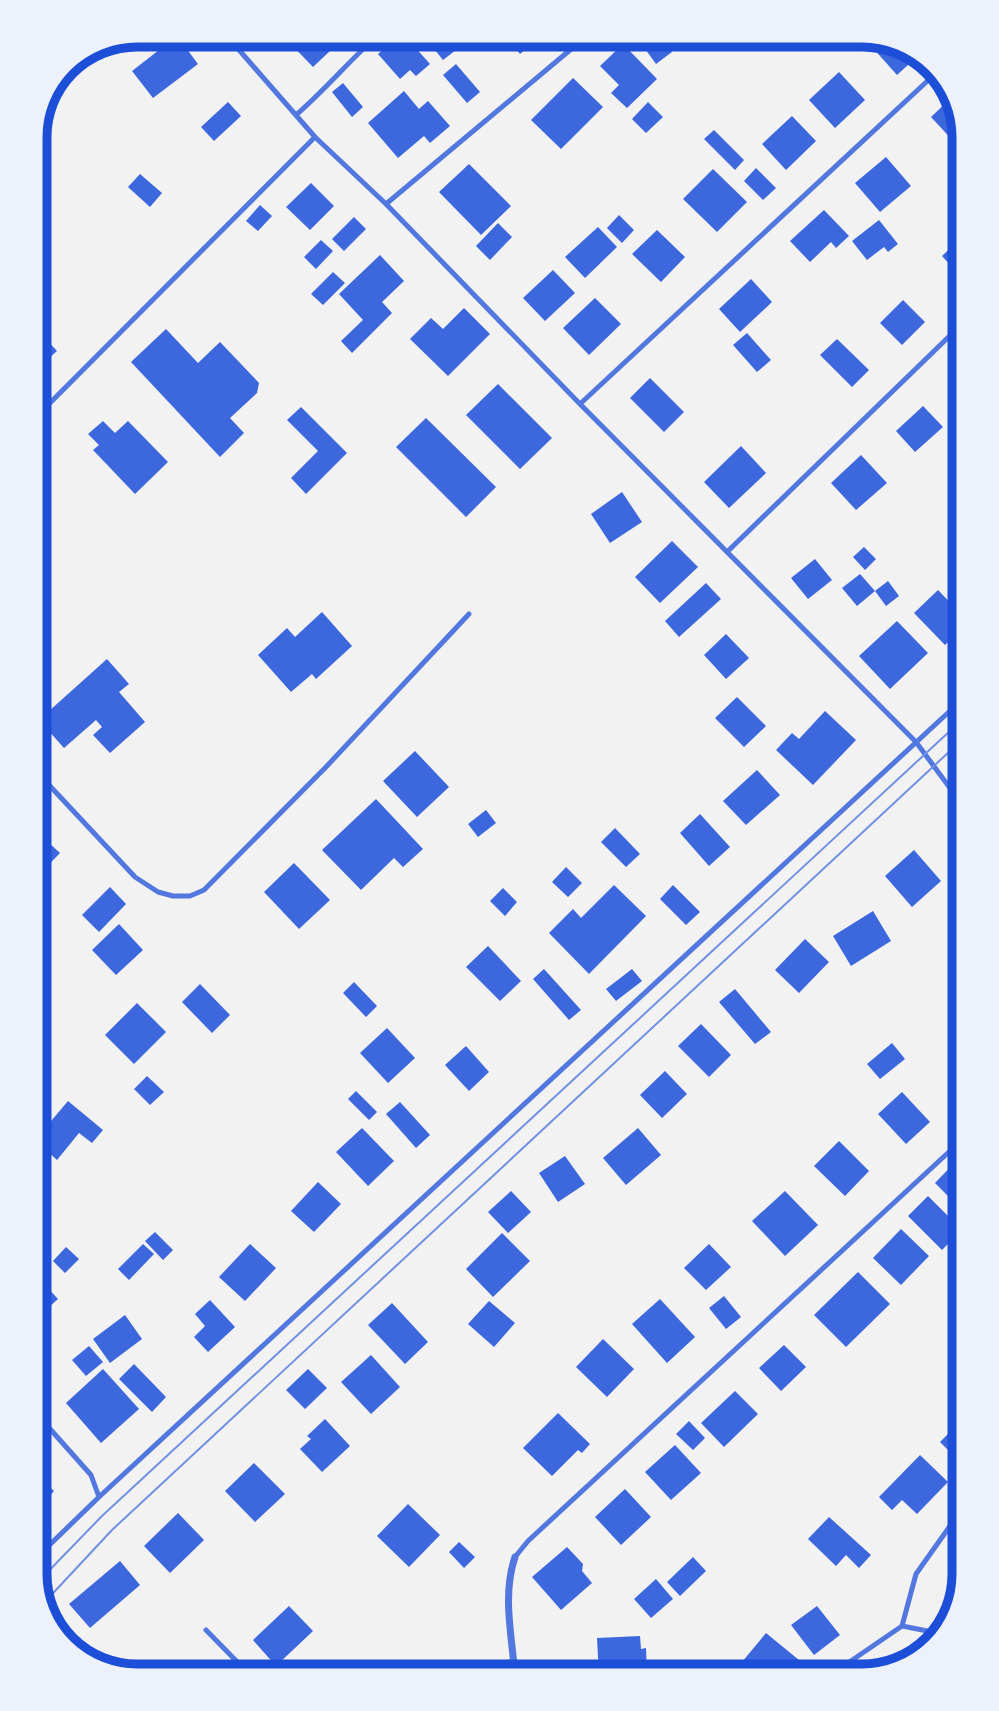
<svg xmlns="http://www.w3.org/2000/svg" width="999" height="1711" font-family="'Alegreya Sans',sans-serif">
  <style>
    .building { fill: #3d67dc }
    .lines { fill: none; stroke-linecap: round; stroke-linejoin: round }
    .service { stroke: #5277de; stroke-width: 5 }
    .minor { stroke: #5277de; stroke-width: 7 }
    .tram { stroke: #7290e2; stroke-width: 2 }
    .rim { fill: none; stroke: #1d4ed8; stroke-width: 9 }
  </style>
  <rect width="100%" height="100%" fill="#f2f2f2"/>
  <!-- building -->
  <path class="building" d="M288,35h59l-34,32 -28,-29z
    M399,35h5l26,29 -14,12 -6,-6 -10,9 -22,-25z
    M423,35h41l-8,6 4,6 -17,13z
    M505,35h37l-22,19z
    M635,35h24l13,17 -16,12z
    M177,36l21,28 -45,34 -21,-27z
    M880,39l39,14 1,1 -23,21 -25,-28z
    M623,44l34,35 -30,29 -16,-15 8,-8 -19,-19z
    M456,64l24,28 -13,11 -24,-28z
    M839,72l26,28 -30,28 -26,-28z
    M573,78l30,29 -42,42 -30,-29z
    M343,83l20,24 -11,10 -20,-25z
    M404,91l15,18 9,-8 22,25 -20,17 -6,-7 -26,22 -30,-35z
    M954,95l10,42 -8,7 -25,-27z
    M228,102l13,14 -27,25 -13,-14z
    M648,102l15,15 -17,16 -14,-14z
    M792,116l24,25 -30,29 -24,-26z
    M714,130l30,30 -9,10 -31,-31z
    M886,157l25,29 -31,26 -25,-29z
    M469,164l42,42 -30,29 -42,-43z
    M756,168l20,20 -13,12 -19,-19z
    M713,169l34,33 -30,30 -34,-33z
    M140,174l22,19 -12,14 -22,-20z
    M311,183l23,23 -24,24 -24,-23z
    M260,205l12,11 -14,15 -12,-10z
    M824,210l25,26 -13,12 -5,-6 -21,20 -20,-21z
    M619,215l15,15 -12,13 -15,-15z
    M354,217l12,12 -22,22 -12,-12z
    M879,220l19,24 -10,8 -4,-5 -17,13 -15,-19z
    M498,223l14,14 -22,23 -14,-14z
    M598,227l19,20 -32,31 -20,-21z
    M657,230l28,27 -24,25 -29,-28z
    M964,235v45l-22,-24z
    M321,240l12,11 -17,18 -12,-12z
    M380,255l24,26 -22,21 10,11 -40,40 -11,-12 22,-21 -24,-26z
    M553,270l22,23 -30,28 -22,-23z
    M333,272l12,11 -22,22 -12,-11z
    M751,279l21,23 -32,30 -21,-23z
    M595,298l26,26 -32,31 -26,-27z
    M903,300l22,22 -23,23 -22,-22z
    M464,308l26,26 -42,42 -38,-37 21,-21 12,11z
    M35,327l22,24 -20,18 -2,-3z
    M166,329l32,34 22,-21 39,41 -2,10 -27,25 14,15 -24,24 -89,-95z
    M747,333l24,27 -14,12 -24,-27z
    M837,339l32,31 -17,17 -32,-32z
    M650,378l34,34 -20,20 -34,-34z
    M498,384l54,54 -32,31 -54,-54z
    M923,406l20,21 -28,25 -19,-21z
    M301,407l46,46 -41,41 -15,-16 27,-27 -31,-31z
    M426,418l70,69 -30,30 -70,-70z
    M103,421l12,12 13,-12 40,41 -33,32 -42,-44 6,-5 -11,-11z
    M741,446l25,27 -37,35 -25,-26z
    M861,455l26,28 -31,27 -25,-27z
    M622,492l20,30 -32,21 -19,-29z
    M672,541l26,26 -38,36 -25,-26z
    M864,547l12,12 -11,11 -12,-13z
    M815,559l17,21 -24,19 -17,-21z
    M860,574l15,17 -18,15 -15,-18z
    M888,581l11,15 -13,10 -11,-15z
    M706,583l15,16 -42,38 -14,-16z
    M938,590l26,27v10l-19,18 -31,-32z
    M322,612l30,34 -36,33 -4,-5 -21,18 -33,-37 29,-27 8,9z
    M897,621l31,32 -38,36 -31,-33z
    M726,634l23,24 -23,21 -22,-24z
    M107,659l22,25 -10,8 26,30 -35,31 -17,-18 9,-8 -6,-7 -32,28 -25,-28z
    M737,697l29,29 -22,21 -29,-29z
    M825,711l31,29 -43,45 -37,-35 16,-17 7,6z
    M415,751l34,36 -32,30 -34,-36z
    M757,770l23,25 -34,30 -23,-24z
    M376,799l47,50 -20,18 -9,-9 -33,32 -39,-40z
    M486,810l10,13 -18,14 -10,-13z
    M700,814l30,33 -21,19 -29,-33z
    M615,828l25,26 -14,13 -25,-25z
    M35,830l25,23 -25,26z
    M914,850l27,31 -29,26 -27,-31z
    M294,863l36,37 -31,29 -35,-37z
    M566,867l16,16 -14,14 -16,-15z
    M614,885l32,31 -57,58 -40,-41 24,-24 8,9z
    M673,885l27,27 -14,13 -26,-26z
    M110,887l16,17 -27,28 -17,-17z
    M503,888l14,14 -12,14 -15,-15z
    M873,911l18,30 -40,25 -18,-30z
    M964,917v26l-13,-15z
    M119,924l24,26 -27,25 -24,-25z
    M805,939l24,23 -30,31 -24,-23z
    M488,946l33,35 -21,20 -34,-34z
    M544,969l37,41 -12,10 -36,-41z
    M632,969l10,12 -26,20 -10,-12z
    M354,982l23,24 -11,11 -23,-24z
    M200,984l30,31 -18,18 -30,-31z
    M735,989l36,43 -16,12 -36,-42z
    M137,1003l29,29 -32,32 -29,-29z
    M701,1024l30,31 -22,22 -31,-31z
    M387,1028l28,30 -27,25 -28,-30z
    M892,1043l13,16 -25,20 -13,-15z
    M466,1046l23,26 -20,19 -24,-26z
    M665,1071l22,23 -25,24 -22,-23z
    M147,1076l17,16 -14,13 -16,-16z
    M356,1091l21,21 -8,8 -21,-21z
    M902,1092l28,30 -24,22 -28,-30z
    M68,1101l35,29 -11,13 -13,-10 -22,27 -22,-20z
    M400,1102l30,33 -14,13 -30,-34z
    M362,1128l32,33 -26,25 -32,-34z
    M638,1128l23,27 -35,30 -23,-27z
    M839,1141l30,30 -24,25 -31,-30z
    M565,1156l20,28 -27,18 -19,-29z
    M960,1157l4,4v27l-12,12 -17,-17z
    M318,1182l23,22 -27,28 -23,-21z
    M511,1191l20,21 -23,21 -20,-21z
    M785,1191l33,34 -33,31 -33,-35z
    M928,1196l34,34 -20,20 -34,-34z
    M901,1229l28,27 -28,29 -28,-27z
    M155,1232l18,18 -10,10 -18,-19z
    M502,1233l28,28 -37,36 -27,-28z
    M143,1244l11,10 -25,26 -11,-11z
    M250,1244l26,24 -31,33 -26,-24z
    M709,1244l22,23 -25,23 -22,-22z
    M66,1247l13,12 -14,14 -12,-12z
    M858,1272l32,32 -44,43 -32,-32z
    M35,1274l23,25 -23,21z
    M724,1296l17,21 -15,12 -17,-21z
    M660,1299l35,38 -28,26 -35,-39z
    M210,1300l25,27 -27,25 -14,-15 11,-11 -10,-12z
    M489,1301l26,22 -21,24 -26,-23z
    M392,1303l36,39 -23,22 -37,-39z
    M125,1315l17,24 -32,24 -17,-24z
    M603,1339l31,30 -27,28 -31,-30z
    M784,1345l22,22 -25,24 -22,-23z
    M89,1346l14,16 -17,14 -14,-16z
    M371,1355l29,32 -29,27 -30,-32z
    M134,1364l32,33 -14,15 -33,-33z
    M103,1369l36,40 -38,34 -35,-40z
    M308,1369l19,19 -22,21 -19,-19z
    M735,1391l23,23 -34,33 -23,-24z
    M558,1413l32,31 -8,9 -4,-3 -26,26 -29,-28z
    M964,1418v48l-24,-24z
    M325,1419l25,27 -28,26 -22,-23 11,-10 -4,-3z
    M689,1421l16,17 -12,12 -17,-16z
    M675,1445l26,28 -30,27 -26,-28z
    M920,1455l28,27 -31,32 -15,-14 -10,10 -13,-13z
    M254,1463l31,31 -30,28 -30,-31z
    M35,1474l19,17 -19,21z
    M625,1489l26,28 -30,28 -26,-28z
    M408,1504l32,31 -31,32 -32,-31z
    M178,1513l26,27 -34,33 -26,-27z
    M829,1517l42,38 -12,13 -13,-13 -10,11 -28,-27z
    M459,1542l16,15 -11,11 -15,-16z
    M567,1547l16,17 -1,7 10,12 -31,27 -29,-33z
    M693,1557l13,14 -26,25 -13,-14z
    M120,1561l20,24 -50,43 -21,-24z
    M656,1579l17,20 -22,19 -17,-19z
    M289,1606l24,25 -37,35 -23,-26z
    M817,1606l23,29 -26,20 -23,-30z
    M766,1633l33,27 -13,16h-26l-18,-14z
    M640,1636l1,13 5,-1 1,28h-48l-2,-38z"/>
  <g class="lines">
    <!-- service -->
    <path class="service" d="M226,35l89,102 71,67 194,200 336,338 48,65
      M296,115c29,-25 53,-54 82,-80
      M386,204l202,-169
      M580,404l356,-331
      M35,418l280,-281
      M727,552l237,-230
      M35,770l100,107 23,15 15,4h17l14,-6 122,-123 143,-153
      M35,1412l56,63 8,22
      M515,1557l13,-16 436,-403
      M35,1559l64,-62 865,-799
      M902,1626l14,-52 34,-48 14,-13
      M206,1630l45,46
      M465,1676l22,-9 27,-6
      M829,1676l73,-50 41,8"/>
    <!-- minor -->
    <path class="minor" d="M515,1557c-13,38 -3,79 0,119"/>
    <!-- tram -->
    <path class="tram" d="M37,1583l65,-67 862,-798
      M42,1605l70,-75 852,-792"/>
  </g>
  <!-- crop -->
  <path d="M0 0H999V1711H0ZM137 47H862A90 90 0 0 1 952 137V1574A90 90 0 0 1 862 1664H137A90 90 0 0 1 47 1574V137A90 90 0 0 1 137 47Z" fill="#edf1fc" fill-rule="evenodd"/>
  <path class="rim" d="M137 47H862A90 90 0 0 1 952 137V1574A90 90 0 0 1 862 1664H137A90 90 0 0 1 47 1574V137A90 90 0 0 1 137 47Z"/>
</svg>
